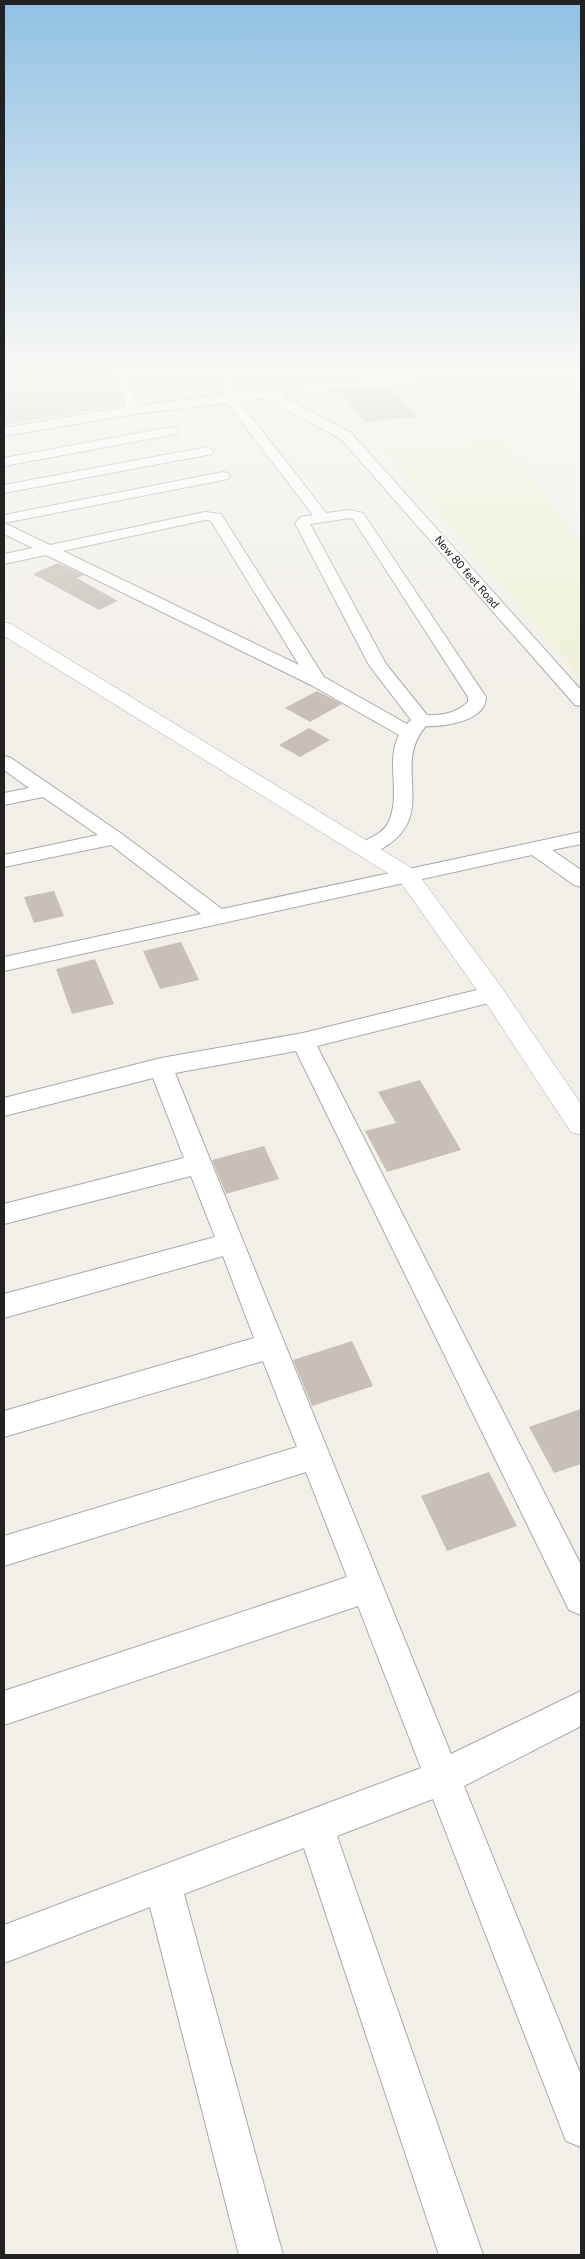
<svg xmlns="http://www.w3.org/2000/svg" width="585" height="2259" font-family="'Public Sans',sans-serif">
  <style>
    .religious { fill: #d0d0d0 }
    .farmland { fill: #eef0d5 }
    .building { fill: #c7bfb8 }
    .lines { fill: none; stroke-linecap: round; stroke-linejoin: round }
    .minor-casing { stroke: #a9a9a9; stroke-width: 2 }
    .tertiary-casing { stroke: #a9a9a9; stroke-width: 1 }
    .minor { fill: #fff; fill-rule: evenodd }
    .tertiary { fill: #fff; fill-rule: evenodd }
    .labels { text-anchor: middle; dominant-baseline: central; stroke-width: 4; stroke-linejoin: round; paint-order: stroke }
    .far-street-label { font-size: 11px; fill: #222; stroke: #fff }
  </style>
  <rect width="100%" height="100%" fill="#f2efe9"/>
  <!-- religious -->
  <path class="religious" d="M4,368h106l13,37 -119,20z"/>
  <!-- farmland -->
  <path class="farmland" d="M506,439l75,106v130h-2l-194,-225z"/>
  <!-- building -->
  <path class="building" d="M392,387l25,30 -52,5 -24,-30z
    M58,563l26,12 -7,3 41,23 -19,9 -66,-36z
    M317,691l25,13 -32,18 -25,-14z
    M309,728l21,12 -30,17 -21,-12z
    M54,891l10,25 -30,7 -10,-26z
    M181,942l18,38 -39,9 -17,-38z
    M95,959l19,45 -42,10 -16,-45z
    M420,1080l41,70 -74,22 -22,-41 31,-8 -18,-31z
    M264,1146l15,33 -53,15 -14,-34z
    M352,1341l21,45 -61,20 -19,-46z
    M581,1409v55l-27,9 -25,-46z
    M489,1472l28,54 -70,25 -26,-55z"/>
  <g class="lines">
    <defs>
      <path id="minor" d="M111,368h12l16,38 90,-12 -17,-26h12l17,25 178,-19 5,-1 4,-5h13l-9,11 -13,3 -137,14 69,37 230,257v16l-6,-1 -234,-266 -75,-41 -27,3 87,112 24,-3 13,3 123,184c0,24 -42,30 -60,29 -36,40 14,88 -43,122 -9,6 -15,9 -25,6l-3,-4c8,-12 26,-13 33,-27 14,-28 -3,-60 11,-88l-88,-50 -265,-130 -42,9v-10l29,-6 -29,-14v-11l46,22 155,-33 16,2 103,163 83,47 4,-4 -42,-55 -74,-142 6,-6 12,-2 -86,-112 -93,11 -130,22v-8l122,-21zM350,518l3,1 115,178v5c-12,11 -26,14 -41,13l-41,-51 -76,-140zM205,520l6,1 88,144 -236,-114z
        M171,427l5,1 2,3 -2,3 -172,32v-8z
        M207,447l7,4 -2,3 -208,39v-8z
        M223,472l5,1 2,3 -2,3 -224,44v-8z
        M4,756l7,2 111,76 100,75 359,-77v12l-29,6 29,20v17l-7,-2 -42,-30 -528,116v-14l197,-43 -90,-69 -107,22v-12l94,-20 -55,-38 -39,8v-12l25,-5 -25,-18z
        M493,986l8,2 3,6 -3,6 -184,46 264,519v50l-12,-5 -273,-559 -121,22 276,681 130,-63v35l-117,60 117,289v72l-15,-6 -133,-342 -96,37 146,419h-44l-135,-407 -120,46 99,361h-44l-89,-348 -146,56v-38l417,-157 -63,-162 -354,119v-34l343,-114 -41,-105 -302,94v-30l293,-89 -34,-86 -259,76v-26l250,-73 -31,-82 -219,62v-24l211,-57 -24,-61 -187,48v-20l180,-46 -31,-80 -149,38v-18l157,-40 142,-25z"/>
      <path id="tertiary" d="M4,622l7,2 404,246 87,118 79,116v31l-10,-3 -87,-132 -85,-120 -395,-244z"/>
    </defs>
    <!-- minor casing -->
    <use href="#minor" class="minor-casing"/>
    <!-- tertiary casing -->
    <use href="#tertiary" class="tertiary-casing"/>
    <!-- minor -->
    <use href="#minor" class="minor"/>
    <!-- tertiary -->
    <use href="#tertiary" class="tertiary"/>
  </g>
  <!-- sky -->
  <linearGradient id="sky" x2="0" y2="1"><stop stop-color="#8fc0e4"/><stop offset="0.54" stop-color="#f9f8f5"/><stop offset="1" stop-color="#f9f8f5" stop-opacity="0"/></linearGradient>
  <rect width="585" height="684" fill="url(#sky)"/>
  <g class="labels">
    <!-- far-street labels -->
    <g class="far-street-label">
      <text transform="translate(467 572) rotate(49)">New 80 feet Road</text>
    </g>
  </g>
  <!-- border -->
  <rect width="585" height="2259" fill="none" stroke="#222222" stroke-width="10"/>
</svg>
